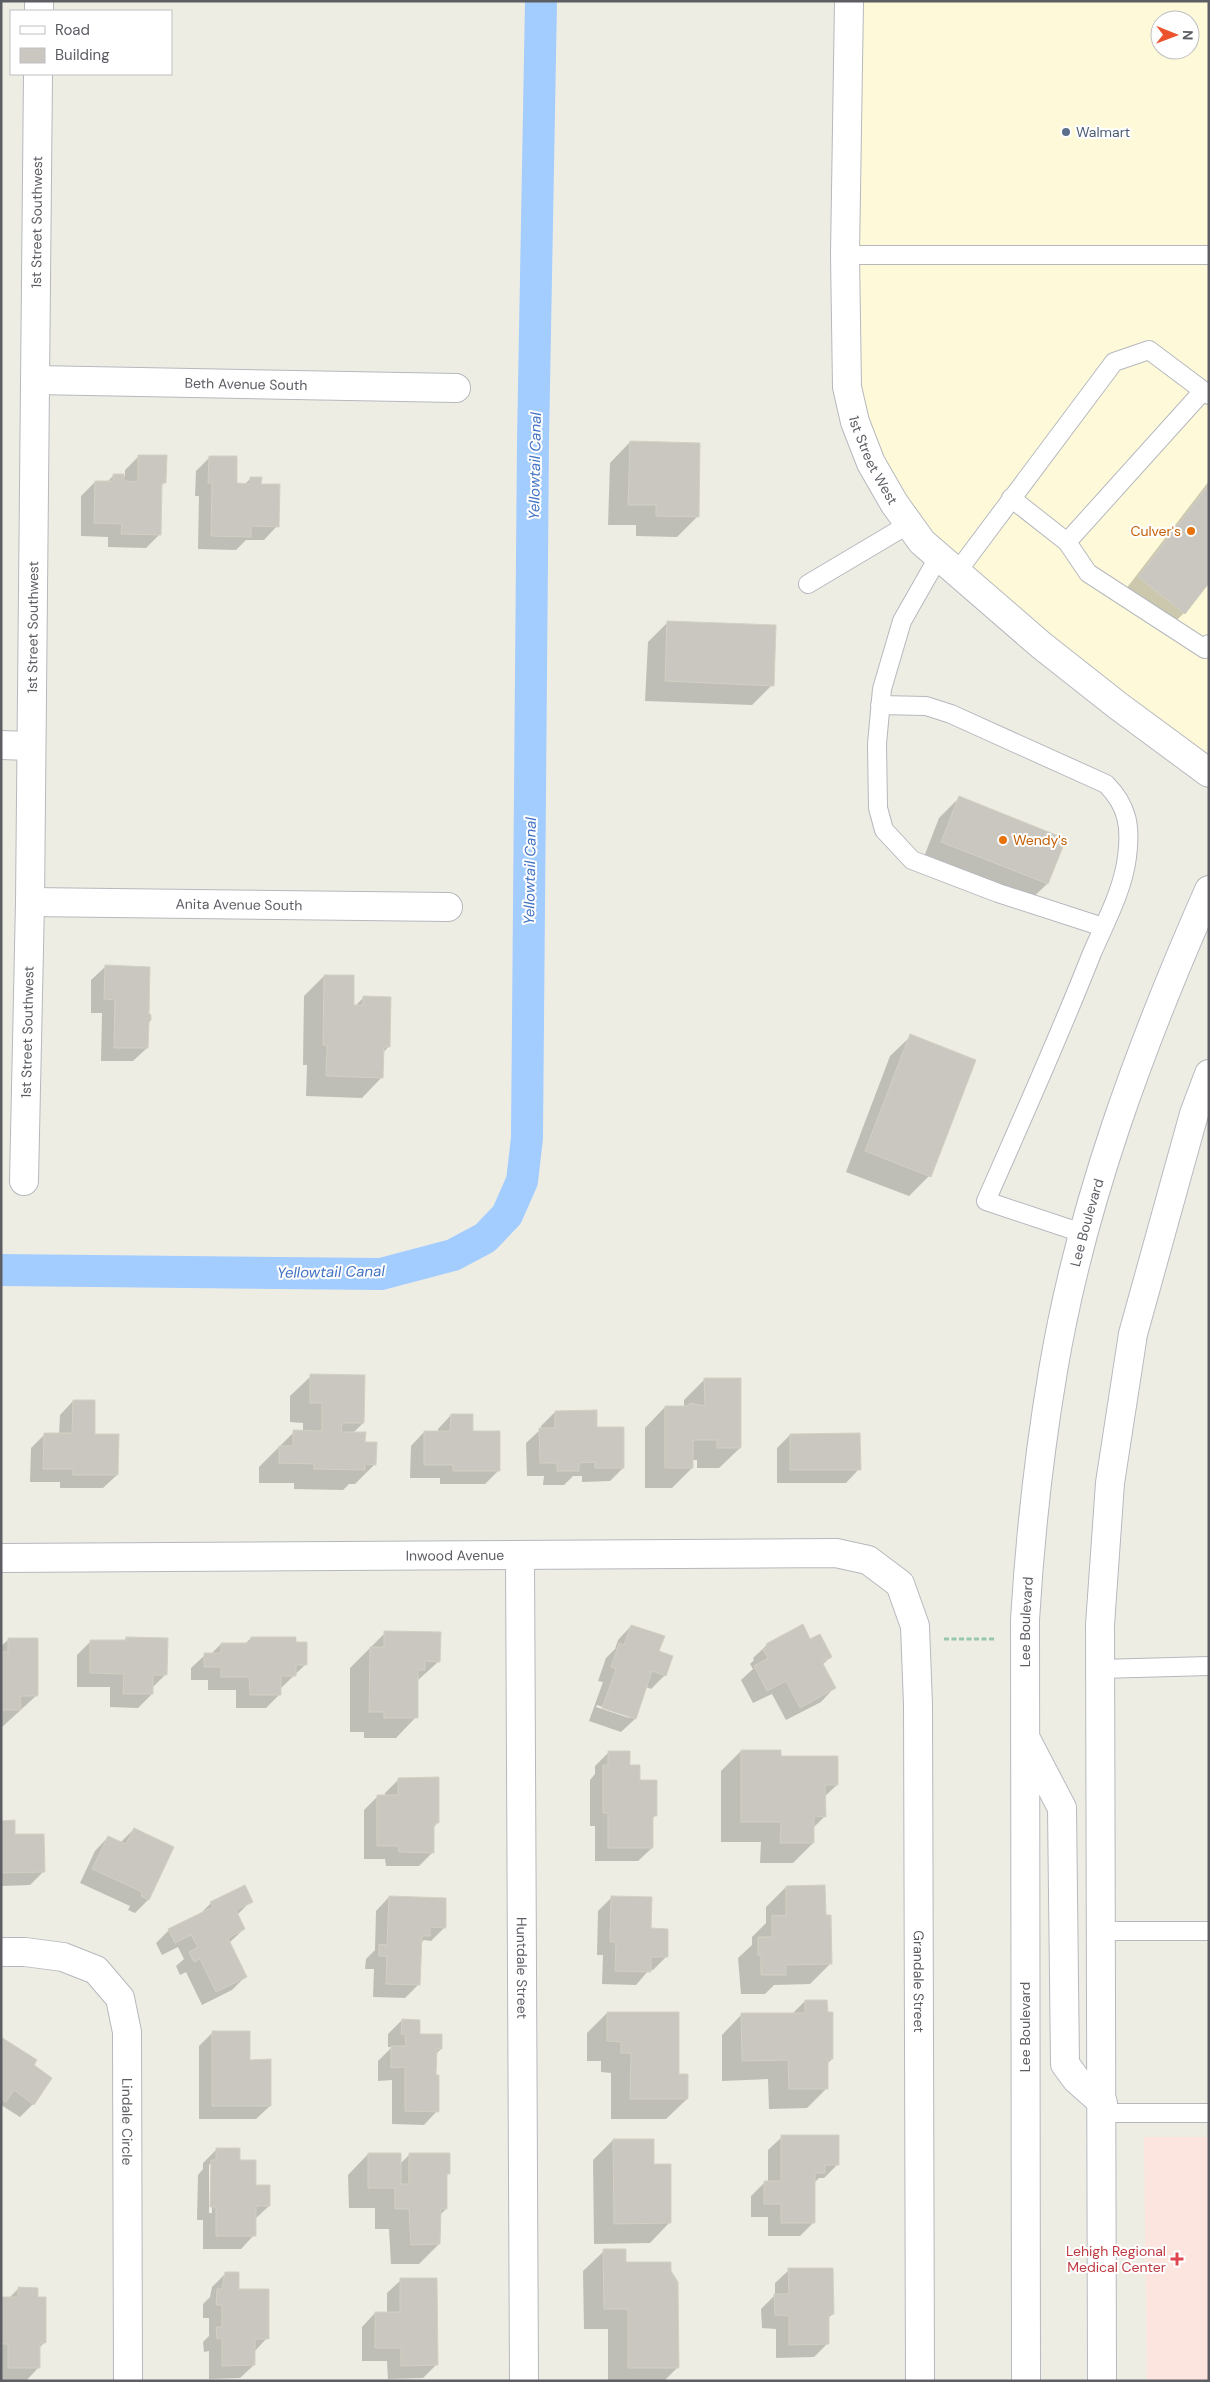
<svg xmlns="http://www.w3.org/2000/svg" width="1210" height="2382" font-family="'DM Sans',sans-serif">
  <style>
    .commercial { fill: #fefad9; fill-rule: evenodd }
    .medical { fill: #fce5df }
    .shadow { fill: #0003; fill-rule: evenodd }
    .lines { fill: none; stroke-linecap: round; stroke-linejoin: round }
    .canal { stroke: #a3ccff; stroke-width: 32 }
    .building { fill: #cac7c1; stroke: #d3d0c2 }
    .lane-casing { stroke: #b6b8be; stroke-width: 20 }
    .street-casing { stroke: #b6b8be; stroke-width: 30 }
    .secondary-casing { stroke: #b7b9c0; stroke-width: 30 }
    .path { stroke: #99c7ab; stroke-width: 3; stroke-dasharray: 5 2.5; stroke-linecap: butt }
    .lane { stroke: #fff; stroke-width: 18 }
    .street { stroke: #fff; stroke-width: 28 }
    .secondary { stroke: #fff; stroke-width: 28 }
    .service-dot { fill: #5c6f8a; stroke: #fff; stroke-width: 2 }
    .food-dot { fill: #e8710a; stroke: #fff; stroke-width: 2 }
    .health-dot { fill: #e0444e; stroke: #fff; stroke-width: 2 }
    .labels { text-anchor: middle; dominant-baseline: central; stroke-width: 4; stroke-linejoin: round; paint-order: stroke }
    .service-label { font-size: 14px; fill: #4e5e75; stroke: #fff; text-anchor: start }
    .street-label { font-size: 14px; fill: #5c5e64; stroke: #fff }
    .food-label { font-size: 14px; fill: #c56008; stroke: #fff; text-anchor: end }
    .health-label { font-size: 14px; fill: #be3a42; stroke: #fff; text-anchor: end }
    .water-label { font-size: 15px; font-style: italic; fill: #4373c4; stroke: #fff }
  </style>
  <rect width="100%" height="100%" fill="#eeede4"/>
  <!-- commercial -->
  <path class="commercial" d="M847,1h362v779l-299,-267 -58,-99zM1160,20h30v30h-30z"/>
  <!-- medical -->
  <path class="medical" d="M1144,2137h65v244h-62z"/>
  <!-- shadow -->
  <path class="shadow" d="M630,442l67,75 -20,20 -41,-1v-11h-28l2,-62z
    M139,456l26,26 -5,5v47l-14,14 -38,-1v-10l-27,-1v-40l14,-14h12l7,-7 11,1v-6z
    M210,457l26,27 8,1 7,-7 9,7 17,41 -13,14h-18l-10,10 -38,-1 1,-53h-4l1,-25z
    M1209,481v104l-2,-1 -23,29 -20,20 -45,-35z
    M668,622l104,63 -20,20 -107,-4 3,-59z
    M960,797l104,42 -17,45 -21,20 -104,-42 17,-44z
    M105,967l42,81 -14,13h-32l1,-48h-11v-33z
    M324,976l28,30h3l9,-9 25,49 -6,7 -1,24 -20,21 -56,-2 1,-31h-4l1,-69z
    M911,1036l18,140 -20,20 -63,-24 44,-116z
    M311,1376l52,47 -10,10 11,10 11,21 -20,20h-6l-6,6 -49,-1v-6h-35v-16l35,-35h9v-9l-13,-1v-26z
    M705,1379l35,69 -21,20h-22v-8h-5v8l-20,20h-27v-60l20,-21h19v-7z
    M73,1401l44,74 -14,13h-43v-6h-30l1,-34 14,-14 14,1 1,-20z
    M555,1412l41,17 27,39 -13,13 -28,1v-6h-9l-9,9h-21l1,-9h-17l-1,-33 15,-14v-3z
    M451,1415l21,17 27,38 -14,14h-45v-6h-30l1,-32 13,-14h14v-3z
    M790,1435l69,34 -13,14h-69v-35z
    M631,1626l27,26 7,23 -14,14 -5,-2 -11,32 -14,13 -32,-11 14,-39 -5,-1 8,-23 9,-9 3,-9zM597,1705l32,11v2l-33,-11z
    M385,1633l54,28 -22,20 -1,36 -20,21h-32v-6h-14v-64z
    M126,1638l40,36 -14,14v6l-14,14 -28,-1v-20h-33v-32l14,-14 32,1z
    M251,1638l43,6 12,20 -26,25v5l-14,14h-30v-18h-28v-10h-17v-12l14,-13 6,-1 10,-10h24z
    M9,1639l28,56 -36,33v-82z
    M810,1641l21,16 -9,8 12,23 -13,14 -35,18 -14,-26 -19,9 -12,-23 12,-11 -3,-5 4,-4 -1,-2 14,-13z
    M741,1751l38,6 58,28 -13,12 1,19 -12,12v15l-20,20h-33l1,-21h-40v-71z
    M609,1752l20,14 27,49 -4,4v29l-14,13h-43v-35h-5v-46l5,-6v-8z
    M399,1779l39,43 -5,6v24l-14,14h-33l-1,-7h-21v-49l14,-14h7v-3z
    M1,1822l42,50 -13,13 -29,1z
    M134,1829l14,71 -13,13 -7,-3 2,-4 -50,-23 15,-32 13,-14 12,6z
    M786,1887l38,30 6,47 -20,20 -36,1 -9,9h-24l-3,-36 14,-13v-8l14,-14v-16z
    M389,1897l56,30 -14,14 -7,-1 -4,4 -1,40 -14,14 -32,-1 1,-28h-9l1,-10 9,-9 1,-39z
    M611,1898l39,32 17,26 -14,14h-4l-13,15 -34,-1 1,-29h-6l1,-44z
    M251,1901l-14,14 7,14 -15,14 16,34 -13,13 -30,15 -16,-33 -6,3 -4,-9 8,-7 -6,-12 -16,8 -6,-12 13,-13 30,-15 12,-12z
    M805,2001l27,58 -5,5v24l-20,20 -38,1 -1,-30 -46,2v-46l20,-21h50z
    M607,2013l70,63 10,23 -21,20h-55v-46l-10,-1v-11h-14v-28z
    M402,2020l17,15 22,14 -6,6 2,56 -13,14 -32,-1v-44l-14,1v-20l14,-14h-4v-13z
    M213,2032l36,29 21,45 -14,13h-57v-73z
    M1,2038l31,27 1,39 -13,13 -19,-12z
    M782,2137l56,27 -14,14h-5l-5,5v39l-14,14h-32v-19h-17v-21l14,-14h3v-32z
    M613,2140l57,82 -20,21 -56,1 -1,-84z
    M216,2150l23,11 30,45 -14,13 -1,16 -13,14h-38v-29h-6l1,-45 5,-6v-6zM212,2162v51h-3v-48z
    M368,2154l32,10 10,-10 39,19 -3,3v33l-6,6 -1,29 -20,20h-28l-2,-35h-14v-21h-26l-1,-33z
    M604,2251l21,13 53,103 -14,14h-56v-52h-24l-1,-58z
    M789,2270l44,44 -6,5 1,24 -14,14 -38,1v-29l-14,-1 -1,-19 14,-14v-12z
    M226,2273l41,65 -13,14v13l-14,13 -31,1v-28l-5,1 -1,-10 6,-6v-18h-6v-14l7,-7 2,-10z
    M401,2280l35,85 -13,13 -35,1 -1,-18h-25v-34l13,-14h12v-20z
    M18,2289l27,53 -6,6v19l-13,14h-25v-83l7,1z"/>
  <g class="lines">
    <!-- canal -->
    <path class="canal" d="M1,1270l380,4 72,-19 32,-17 22,-23 15,-34 5,-43 6,-696 8,-441"/>
  </g>
  <!-- building -->
  <path class="building" d="M630,441l70,2 -1,74 -43,-1v-11h-28z
    M138,455h29l-1,28h-4l-1,52 -40,-1 1,-10 -28,-1 1,-42h18v-7h11v7l14,1z
    M209,456h28v27l13,1v-7h12l-1,7h19l-1,43 -28,-1v11l-40,-1 1,-53h-4z
    M1209,484v99l-24,31 -47,-37z
    M667,621l109,4 -2,61 -109,-5z
    M959,796l107,43 -18,45 -107,-42z
    M105,965l45,2 -1,46 2,2v5l-2,2 -1,26h-34l1,-48 -11,-1z
    M324,975h30v30h9v-9l28,1 -1,50h-6l-1,31 -57,-2 1,-31h-4z
    M910,1034l66,26 -45,117 -66,-26z
    M310,1374l55,1 -1,48h-22l-1,9h25l-1,10h12l-1,23 -11,-1v6l-51,-1v-5l-35,-1v-17h14v-16l29,1v-28h-12z
    M704,1378h37v70h-24v-8h-24v28h-28v-62h22l3,-3 15,3z
    M73,1400h22v34h24l-1,41h-45v-6h-30l1,-36h28z
    M597,1410v17h27v41h-29v-6l-16,1v8h-22v-8h-17l-1,-35h16v-17z
    M451,1414h22v17h27v40h-47v-6h-29v-34h26z
    M860,1433l1,37h-71v-36z
    M803,1624l7,15 10,-5 12,23 -10,5 14,26 -36,20 -14,-27 -19,10 -13,-25 14,-8 -5,-8 5,-3 -2,-3z
    M631,1625l34,11 -6,15 14,5 -7,20 -14,-5 -16,48 -34,-11 14,-39 -5,-2 8,-24 5,2z
    M384,1631l57,1 -1,30 -15,-1v9h-7v48h-34v-6h-15l1,-65h14z
    M126,1637l42,1 -1,37h-14v19h-30l1,-20 -34,-1v-33h36z
    M251,1637h45v5h11v23h-11v11h-15v19h-31l-1,-18h-28v-10h-17v-14h17v-10h29z
    M8,1638h30v58h-18l1,14h-20v-58h7z
    M741,1750h40v6h57v29h-13l1,32 -12,-1v27h-34l1,-21h-40z
    M608,1751h22v14h10v15h17v36h-4v32h-45v-35h-5v-48h5z
    M439,1777v46h-5v30l-35,-1 -1,-6h-21v-51h21v-17z
    M15,1820v14h29l1,38 -44,1v-52z
    M134,1828l40,19 -25,53 -8,-4 1,-4 -50,-23 16,-33 18,8z
    M245,1885l8,17 -17,8 9,19 -17,9 19,39 -31,15 -16,-33 -6,3 -5,-10 9,-5 -7,-12 -16,8 -7,-14 45,-22 -3,-5z
    M825,1885l1,30h5l1,49 -46,1v10h-25v-20h-3v-18h14v-22l14,1v-30z
    M389,1896l57,2v30l-16,-1v9h-8l-2,49 -34,-1 1,-28h-8v-12l8,1z
    M611,1896l41,1 -1,31 17,1v28h-17v15l-36,-1 1,-29h-6z
    M805,2000h22l1,12h5v47h-5v30h-39l-1,-29 -46,1 -1,-48h64z
    M607,2012h72v62h9v25h-58l1,-46h-10v-11l-14,-1z
    M402,2019l18,1v14h22v15h-5l-1,26h3v37l-34,-1v-44l-14,1v-22h15l-1,-12h-4z
    M212,2031h38v29l21,-1v47h-59z
    M1,2037l36,23 -3,5 18,13 -18,27 -20,-15 -8,12 -5,-3z
    M781,2135h58v30h-14v8h-10v50h-34v-19h-17v-23h17z
    M613,2139h41v25h17v59l-57,1z
    M216,2148h24v12h16v25h14v21h-14v30h-40v-29h-6l1,-47h5z
    M368,2153h33v31h8v-31h41v21h-3v35h-6l-1,35 -29,1 -2,-36h-14v-21h-27z
    M603,2249h23v13h45v9l7,11 1,86h-51v-59h-24z
    M788,2268h45l1,46h-5v30l-40,1v-29l-14,-1 -1,-21h15z
    M225,2272h14v17h30v50h-14v26l-33,1v-28l-5,1 -1,-12h6v-22h-6l1,-16h5z
    M400,2278h37l1,87 -37,1v-18h-26v-36h25z
    M18,2287l20,1v9h8v46h-6v25h-32v-24h-7v-47h17z"/>
  <g class="lines">
    <defs>
      <path id="lane" d="M845,255h364
        M1011,498l56,44 136,-151
        M1067,542l21,31 117,76 4,-5
        M939,556l-37,65 -20,68 -5,55 1,64 6,22 28,30 86,33 105,34
        M957,572l157,-210 35,-12 60,45
        M808,584l101,-60
        M880,705l46,1 25,8 155,70c22,22 25,43 21,73 -4,33 -22,66 -35,96 -33,84 -70,166 -106,248l99,33
        M1100,1669l109,-3
        M1102,1931h107
        M1103,2113h106"/>
      <g id="street">
        <path id="s1" d="M849,1l-4,254 2,132 8,35 16,41 23,40 28,39 119,103 76,60 92,68"/>
        <path d="M39,11v-10"/>
        <path id="s2" d="M36,380l420,8"/>
        <path d="M1,745l29,1"/>
        <path id="s3" d="M30,902l418,5"/>
        <path id="s4" d="M24,1181l6,-279 8,-828"/>
        <path id="s5" d="M520,1556l4,825"/>
        <path id="s6" d="M1,1558l835,-5 32,7 32,24 15,42 3,79 2,676"/>
        <path id="s7" d="M1,1952h24l38,5 33,13 24,28 7,34 1,349"/>
      </g>
      <g id="secondary">
        <path d="M1027,1741l35,67 3,256 11,15 27,24"/>
        <path id="s8" d="M1026,2381l-1,-761c5,-84 14,-166 28,-249 28,-167 88,-327 156,-481"/>
        <path d="M1102,2381l-2,-756 10,-142 23,-149 61,-220 15,-40"/>
      </g>
    </defs>
    <!-- lane casing -->
    <use href="#lane" class="lane-casing"/>
    <!-- street casing -->
    <use href="#street" class="street-casing"/>
    <!-- secondary casing -->
    <use href="#secondary" class="secondary-casing"/>
    <!-- path -->
    <path class="path" d="M944,1639h51"/>
    <!-- lane -->
    <use href="#lane" class="lane"/>
    <!-- street -->
    <use href="#street" class="street"/>
    <!-- secondary -->
    <use href="#secondary" class="secondary"/>
  </g>
  <!-- markers -->
  <circle class="service-dot" cx="1066" cy="132" r="5"/>
  <g class="food-dot">
    <circle cx="1191" cy="531" r="5"/>
    <circle cx="1003" cy="840" r="5"/>
  </g>
  <path class="health-dot" d="M1174.5 2251.5h5v5h5v5h-5v5h-5v-5h-5v-5h5z"/>
  <g class="labels">
    <!-- service labels -->
    <g class="service-label">
      <text x="1076" y="132">Walmart</text>
    </g>
    <!-- street labels -->
    <g class="street-label">
      <text stroke="none"><textPath href="#s4" startOffset="959">1st Street Southwest</textPath></text>
      <text stroke="none"><textPath href="#s2" startOffset="210">Beth Avenue South</textPath></text>
      <text stroke="none"><textPath href="#s1" startOffset="464">1st Street West</textPath></text>
      <text stroke="none"><textPath href="#s4" startOffset="554">1st Street Southwest</textPath></text>
      <text stroke="none"><textPath href="#s3" startOffset="209">Anita Avenue South</textPath></text>
      <text stroke="none"><textPath href="#s4" startOffset="149">1st Street Southwest</textPath></text>
      <text stroke="none"><textPath href="#s8" startOffset="1164">Lee Boulevard</textPath></text>
      <text stroke="none"><textPath href="#s6" startOffset="454">Inwood Avenue</textPath></text>
      <text stroke="none"><textPath href="#s8" startOffset="759">Lee Boulevard</textPath></text>
      <text stroke="none"><textPath href="#s5" startOffset="412">Huntdale Street</textPath></text>
      <text stroke="none"><textPath href="#s6" startOffset="1308">Grandale Street</textPath></text>
      <text transform="translate(1025 2027) rotate(-90)">Lee Boulevard</text>
      <text stroke="none"><textPath href="#s7" startOffset="259">Lindale Circle</textPath></text>
    </g>
    <!-- food labels -->
    <g class="food-label">
      <text x="1181" y="531">Culver's</text>
      <text x="1013" y="840" text-anchor="start">Wendy's</text>
    </g>
    <!-- health labels -->
    <g class="health-label">
      <text x="1166" y="2251">Lehigh Regional<tspan x="1166" dy="16">Medical Center</tspan></text>
    </g>
    <!-- water labels -->
    <g class="water-label">
      <text transform="translate(535 466) rotate(-89)">Yellowtail Canal</text>
      <text transform="translate(530 871) rotate(-89)">Yellowtail Canal</text>
      <text transform="translate(331 1272) rotate(-1)">Yellowtail Canal</text>
    </g>
  </g>
  <!-- border -->
  <rect width="1210" height="2382" fill="none" stroke="#5c5e64" stroke-width="5"/>
  <!-- legend -->
  <rect x="10" y="10" width="162" height="65" fill="#ffffff" stroke="#bebfc1"/>
  <rect x="20" y="26" width="25" height="8" fill="#ffffff" stroke="#bebfc1"/>
  <text x="55" y="35" font-size="15" fill="#5c5e64">Road</text>
  <rect x="20" y="48" width="25" height="15" fill="#cac7c1" stroke="#bebfc1"/>
  <text x="55" y="60" font-size="15" fill="#5c5e64">Building</text>
  <!-- north arrow -->
  <g transform="translate(1175 35) rotate(91)"><circle r="24" fill="#ffffff" stroke="#bebfc1"/>
  <path d="M0-4L9 19L0 12L-9 19Z" fill="#eb522d"/>
  <text y="-8" font-size="14" font-weight="bold" text-anchor="middle" fill="#5c5e64">N</text>
  </g>
</svg>
